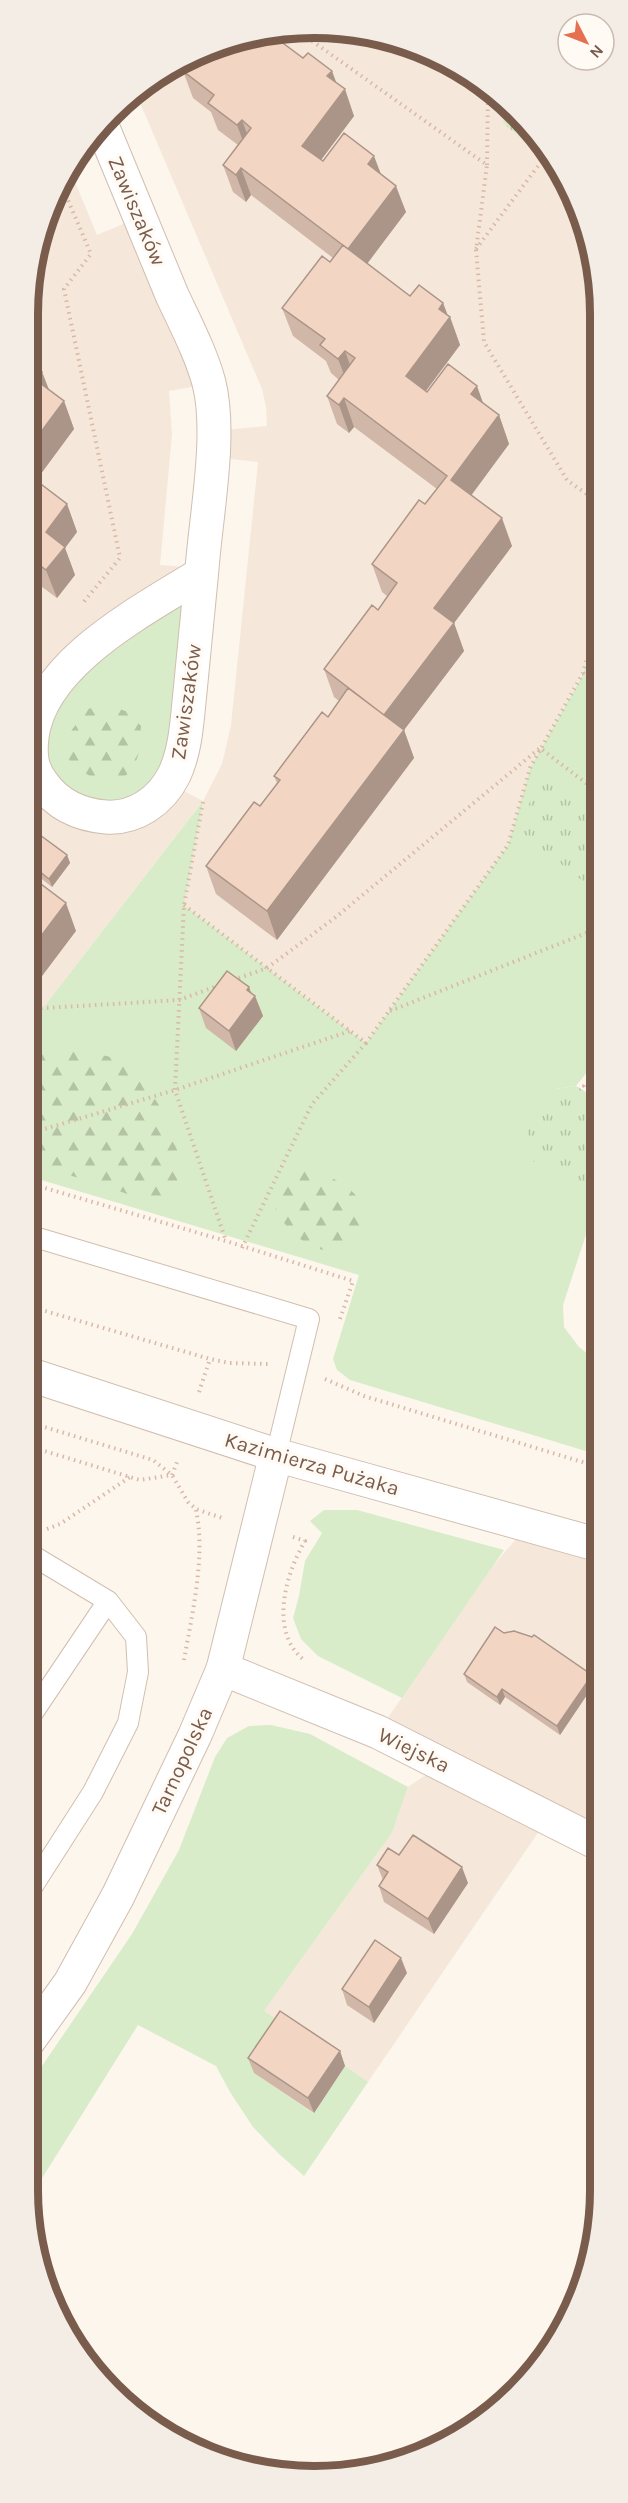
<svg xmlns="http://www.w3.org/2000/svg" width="628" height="2503" font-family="Karla,sans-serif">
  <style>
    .residential { fill: #f5e8da }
    .green { fill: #d8ecc9 }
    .forest { fill: url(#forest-firs) }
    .park { fill: url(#park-tufts) }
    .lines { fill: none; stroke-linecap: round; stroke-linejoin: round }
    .service-casing { stroke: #d1beb0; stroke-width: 22 }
    .minor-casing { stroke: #d1beb0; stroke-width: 35 }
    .tertiary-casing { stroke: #d1beb0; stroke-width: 35 }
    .path { stroke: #d9b8a5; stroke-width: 4; stroke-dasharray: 1.5 4.5; stroke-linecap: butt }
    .service { stroke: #fff; stroke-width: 20 }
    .minor { stroke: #fff; stroke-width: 33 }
    .tertiary { stroke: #fff; stroke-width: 33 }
    .wall { fill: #d1b7a8 }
    .shaded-wall { fill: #aa9588 }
    .building { fill: #f3d5c3; stroke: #aa9588; stroke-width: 1.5 }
    .labels { text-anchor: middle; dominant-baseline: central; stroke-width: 6; stroke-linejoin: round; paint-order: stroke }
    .street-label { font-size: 21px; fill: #7a5c4d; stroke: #fffaf3 }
    .rim { fill: none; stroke: #7a5c4d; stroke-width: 8 }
  </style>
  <defs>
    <pattern id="forest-firs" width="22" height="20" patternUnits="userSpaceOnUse" patternTransform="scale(1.5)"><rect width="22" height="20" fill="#d8ecc9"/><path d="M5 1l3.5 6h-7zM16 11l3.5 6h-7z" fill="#b4c2a5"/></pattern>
    <pattern id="park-tufts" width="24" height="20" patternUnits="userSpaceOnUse" patternTransform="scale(1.5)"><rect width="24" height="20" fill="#d8ecc9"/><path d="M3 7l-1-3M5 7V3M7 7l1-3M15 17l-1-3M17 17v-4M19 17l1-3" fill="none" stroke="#b4c2a5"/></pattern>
  </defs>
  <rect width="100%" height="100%" fill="#fdf6ec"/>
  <!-- residential -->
  <path class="residential" d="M352,30l89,27 76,54 55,76 27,90v360l-8,8 -8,28 -53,95 -22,77 -142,198 -182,-138 18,-103 -173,224 1,-750 39,-109 28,68 43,-18 69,167 -40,7 3,43 -12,131 42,3 -33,215 34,18 19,-37 9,-39 27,-263 -46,-5 2,-26 53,-5 -1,-19 -4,-18 -127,-298 5,-5 100,-49z
    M528,1525l71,20v299l-51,-26 -180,264 -23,-15 -31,46 -60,-40 10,-62 128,-178 16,-46 34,-23 -64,-32 115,-166z"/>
  <!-- green -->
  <path class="green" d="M201,574l-32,209 -80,31 -59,-63 7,-36z
    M599,637v420l-23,29 -21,3 25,109 19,-14v31l-10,10 -26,80 1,22 15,20 20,16v92l-249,-75 -13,-10 -4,-11 26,-84 -331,-99 1,-150 174,-225 -19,104 182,138 142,-198 22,-77 53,-94 8,-29z
    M324,1510h33l147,40 -102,148 -84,-42 -17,-17 -8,-21 6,-22 6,-35 17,-28 -12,-12z
    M271,1725l39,9 98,53 -16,46 -128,178 22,15 -32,47 59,40 32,-47 23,16 -64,94 -26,-23 -25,-26 -23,-35 -14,-26 -78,-41 -109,174 -2,-10v-101l105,-154 47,-84 36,-93 12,-19 22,-12z"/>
  <!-- forest -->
  <path class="forest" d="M106,704l22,8 13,14c-1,11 0,26 -6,37 -15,31 -47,17 -66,-3l-1,-25 20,-26z
    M40,1048l67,8 22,8 20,26 17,26 11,34 1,27 -9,28 -6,2 -7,-2 -50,-19 -78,-23v-113z
    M308,1170c21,4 64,23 54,53 -3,9 -11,19 -17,28 -30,6 -61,-20 -71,-46 7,-19 14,-28 34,-35z"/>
  <!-- park -->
  <path class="park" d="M507,104l10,7 25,35 -4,6 -35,-29z
    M546,768l53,39v53l-15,22 -54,-42 -12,-13z
    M576,1086l23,14v84l-18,15 -54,-43 1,-35 27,-32z"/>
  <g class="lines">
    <defs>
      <path id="service" d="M28,1235l281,84 -33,136
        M28,1720l80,-119 -73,-44
        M27,1895l66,-103 35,-69 10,-51 -2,-35 -28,-36"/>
      <path id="minor" d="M103,128c23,56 46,111 69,167 13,28 29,58 37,88 13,51 -3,132 -7,186 -4,41 -8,82 -12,123 -3,28 -4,58 -16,83 -13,26 -39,44 -68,42 -25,-2 -48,-12 -63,-33 -12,-15 -13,-29 -11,-47 9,-75 112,-127 169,-163
        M27,2043l43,-60 48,-87 77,-161 28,-66"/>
      <path id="tertiary" d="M28,1374l248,81 323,90
        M276,1455l-53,214 155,63 221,112"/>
    </defs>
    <!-- service casing -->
    <use href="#service" class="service-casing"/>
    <!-- minor casing -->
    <use href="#minor" class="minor-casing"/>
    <!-- tertiary casing -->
    <use href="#tertiary" class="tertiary-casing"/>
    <!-- path -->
    <path class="path" d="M296,33l9,3 182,129 -11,85 8,92 83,138 32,23
      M487,165l1,-75
      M61,184l30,70 -27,35 56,269 -38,46
      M476,249l71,-95
      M583,673l16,12
      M203,802l-19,103 -9,185 51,151
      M184,905l182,138 142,-198 22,-77 53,-95 8,-28 8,-9
      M233,980l34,-12 69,-51 204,-169 59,45
      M29,1009l150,-9 38,-14
      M390,1011l209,-83
      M599,1097l-15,-11 15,-19
      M28,1134l147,-44 175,-59
      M28,1183l198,58 127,40 -13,38
      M242,1248l70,-144 54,-61
      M28,1306l182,53 19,4 40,1
      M325,1379l39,17 235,71
      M199,1392l11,-33
      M28,1422l125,38 19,15 16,27 8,7 26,9
      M28,1446l112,34 32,-5
      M172,1475l5,-13
      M47,1529l13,-5 70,-47
      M293,1537l12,4c-20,34 -36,91 -1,119
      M184,1660c8,-46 22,-104 12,-150"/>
    <!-- service -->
    <use href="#service" class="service"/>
    <!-- minor -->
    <use href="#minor" class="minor"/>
    <!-- tertiary -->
    <use href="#tertiary" class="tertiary"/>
  </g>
  <!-- wall -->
  <path class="wall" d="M254,43l83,40 17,33 -33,44 2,1 58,13 25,38 -39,51 43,33 33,7 5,13 2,1 10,28 -34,46 58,13 15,11 10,29 -38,51 41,51 -58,77 10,28 -60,79 10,28 -137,182 -61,-46 -10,-28 54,-60 17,-23 -3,-7 54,-59 11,-16 -5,-4 -10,-28 54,-59 9,-14 -5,-4 -10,-28 53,-60 12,-15 -83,-62 -5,6 -12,-9 -10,-28 12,-16 -8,-7 -5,-12 -33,-25 -11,-28 48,-46 3,-4 -82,-63 -5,7 -13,-10 -10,-27 15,-20 -20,-15 -7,-18 -18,-14 -10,-27z
    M29,362l13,10 7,18 15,11 10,28 -38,51 31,24 10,28 -12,16 10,27 -18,23 -19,-14 -9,12z
    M29,851l38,4 3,8 -18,24 -23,-18z
    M249,987l2,6 4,3 8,20 -27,35 -30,-23 -7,-20z
    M504,1633l91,50 -35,52 -55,-38 -5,8 -33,-23 -3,-8z
    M399,1855l69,28 -34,51 -50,-32 -5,-16 4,-6 -6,-15z
    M407,1973l-33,50 -27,-18 -5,-16z
    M340,2051l5,15 -31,47 -60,-40 -6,-15z"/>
  <!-- shaded-wall -->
  <path class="shaded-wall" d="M332,71l9,24 4,-6 9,27 -42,56 -10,-26 25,-70z
    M242,120l10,27 -5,5 -10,-27z
    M374,156l10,26 -16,-18z
    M241,168l10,27 -5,7 -10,-27z
    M396,186l10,26 -48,64 -10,-27z
    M443,303l6,16 1,-2 10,28 -44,59 -10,-28 33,-67z
    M345,351l10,28 -6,8 -11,-28z
    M42,372l11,28 -17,-20z
    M477,386l10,28 -16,-20z
    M344,398l10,29 -5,6 -10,-28z
    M64,401l10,28 -45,61v-42z
    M499,415l10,29 -47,64 -11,-28z
    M67,504l10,28 -12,16 10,27 -18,23 -11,-28v-38z
    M502,518l10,28 -58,77 10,28 -60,79 10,28 -137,182 -10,-29 117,-196 50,-107z
    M29,560l9,24 -9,12z
    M67,855l3,8 -18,24 -3,-8z
    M66,903l10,28 -46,61 -1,-5v-35z
    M249,987l4,12 2,-3 8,20 -27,35 -7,-20 18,-41z
    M592,1675l3,8 -35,52 -3,-9z
    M502,1689l3,8 -5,8 -3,-8z
    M462,1867l6,16 -34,51 -6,-15z
    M401,1958l6,15 -33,50 -5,-16z
    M340,2051l5,15 -31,47 -6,-15z"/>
  <!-- building -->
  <path class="building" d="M259,35h13l31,23 5,-5 24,18 -5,5 18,13 -43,57 21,15 21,-28 30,23 -6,8 28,22 -48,63 -107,-81 -5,7 -13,-10 28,-37 -9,-8 -5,5 -29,-22 6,-8 -31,-24 8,-10 49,-24 5,-1 9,7z
    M343,245l67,51 9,-11 24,18 -4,6 11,8 -44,59 21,16 21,-28 29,22 -6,8 28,21 -48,65 51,38 -68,90 20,15 -70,92 -60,-46 48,-64 6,5 19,-27 -25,-19 47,-64 6,4 22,-28 -103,-78 -5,7 -12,-9 28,-38 -10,-7 -7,8 -18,-14 5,-6 -43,-31 40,-52 8,6z
    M29,362l13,10 -6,8 28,21 -35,47z
    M29,475l38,29 -21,28 19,15 -19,23 -17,-13z
    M348,688l56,42 -137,181 -61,-45 48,-64 6,4 20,-26 -6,-4 48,-64 6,5z
    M40,835l27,20 -18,24 -20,-16v-12z
    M29,875l37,28 -37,49z
    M227,971l22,16 -2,3 8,6 -26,35 -30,-23z
    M495,1627l9,6 10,-2 18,6 2,-2 58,40 -35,51 -55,-37 -5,8 -33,-23z
    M413,1835l49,32 -34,52 -49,-33 9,-14 -11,-7 11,-17 11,7z
    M375,1940l26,18 -32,49 -27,-18z
    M280,2011l60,40 -32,47 -60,-40z"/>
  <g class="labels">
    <!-- street labels -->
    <g class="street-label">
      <text transform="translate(137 211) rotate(67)">Zawiszaków</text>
      <text transform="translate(186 702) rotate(-82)">Zawiszaków</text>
      <text transform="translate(312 1464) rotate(16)">Kazimierza Pużaka</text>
      <text transform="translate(414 1750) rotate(26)">Wiejska</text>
      <text transform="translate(182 1761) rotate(-65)">Tarnopolska</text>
    </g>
  </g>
  <!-- crop -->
  <path d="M0 0H628V2503H0ZM314 38H314A276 276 0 0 1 590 314V2190A276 276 0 0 1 314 2466H314A276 276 0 0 1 38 2190V314A276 276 0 0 1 314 38Z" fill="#f4ede6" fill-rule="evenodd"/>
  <path class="rim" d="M314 38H314A276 276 0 0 1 590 314V2190A276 276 0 0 1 314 2466H314A276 276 0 0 1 38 2190V314A276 276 0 0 1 314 38Z"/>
  <!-- north arrow -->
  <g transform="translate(586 42) rotate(132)"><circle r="28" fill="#fffaf3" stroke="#cabbb1" stroke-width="1.5"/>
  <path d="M0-4.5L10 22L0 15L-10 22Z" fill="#e76f51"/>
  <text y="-9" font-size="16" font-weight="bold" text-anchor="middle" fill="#7a5c4d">N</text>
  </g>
</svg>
